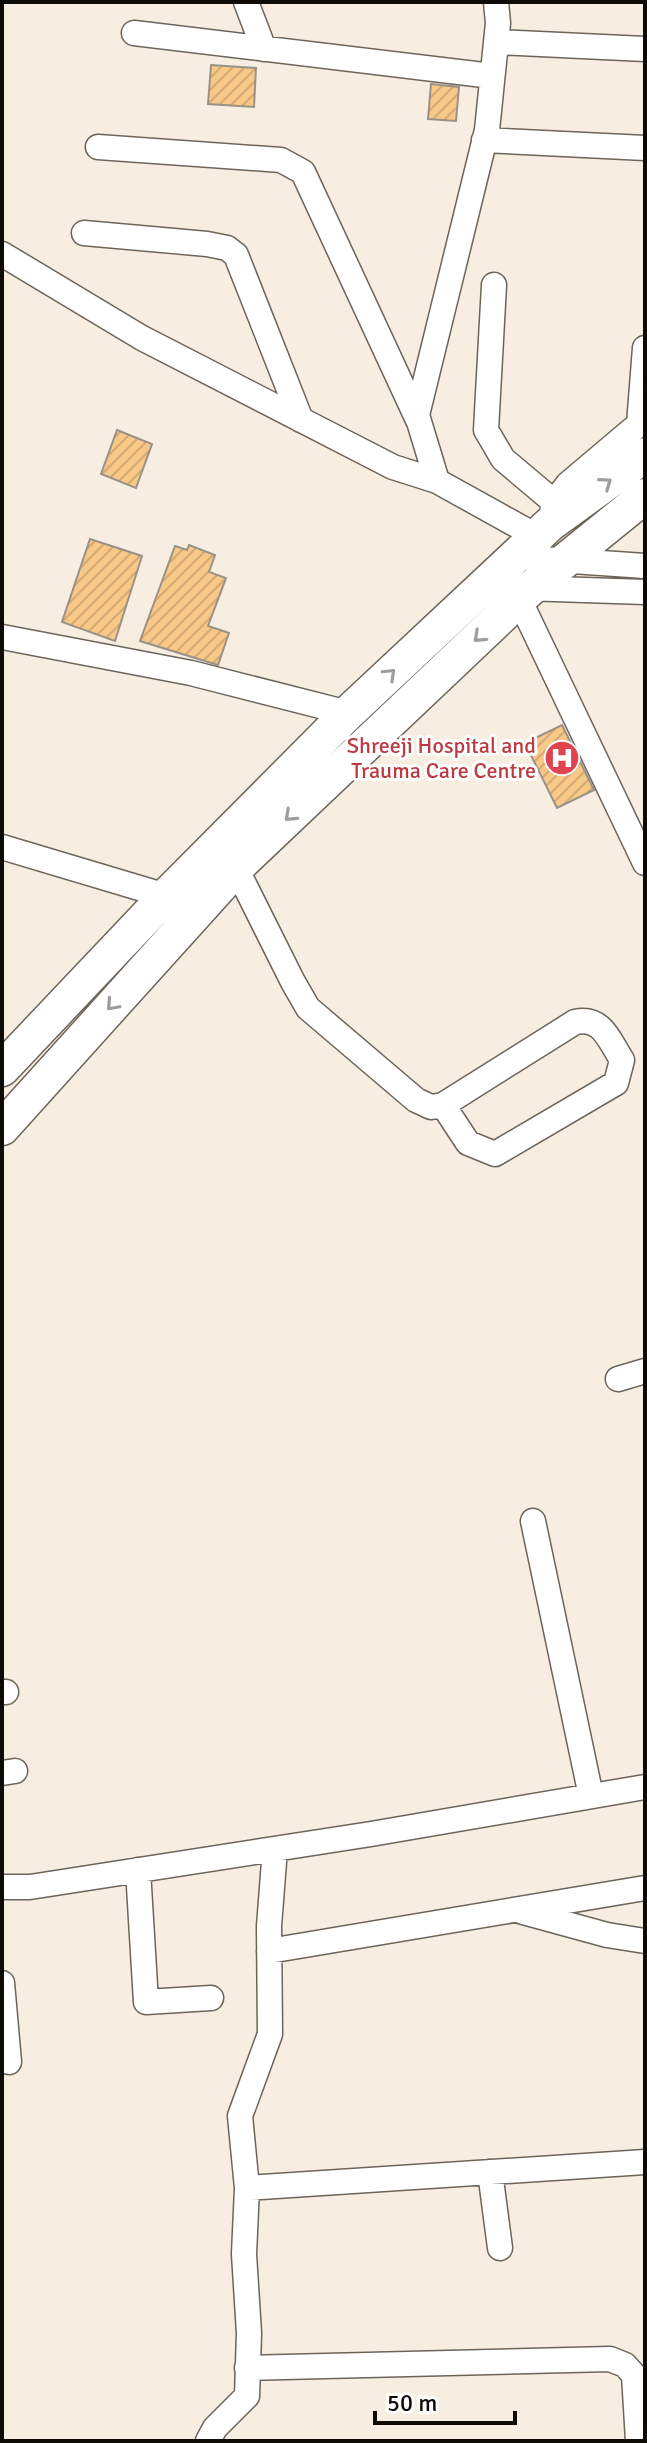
<svg xmlns="http://www.w3.org/2000/svg" width="647" height="2443" font-family="Signika,sans-serif">
  <style>
    .building { fill: url(#building-hatch); stroke: #9b9287; stroke-width: 2 }
    .lines { fill: none; stroke-linecap: round; stroke-linejoin: round }
    .minor-casing { stroke: #6d645a; stroke-width: 27 }
    .highway-casing { stroke: #6d645a; stroke-width: 37 }
    .minor { stroke: #fff; stroke-width: 24 }
    .highway { stroke: #fff; stroke-width: 34 }
    .oneway { stroke: #9f9d9c }
    .labels { text-anchor: middle; dominant-baseline: central; stroke-width: 6; stroke-linejoin: round; paint-order: stroke }
    .health-label { font-size: 22px; fill: #be3a42; stroke: #fff; text-anchor: end }
  </style>
  <defs>
    <pattern id="building-hatch" width="6" height="6" patternUnits="userSpaceOnUse" patternTransform="scale(2)"><rect width="6" height="6" fill="#f8c887"/><path d="M-1 1l2-2M0 6l6-6M5 7l2-2" fill="none" stroke="#d3aa73"/></pattern>
  </defs>
  <rect width="100%" height="100%" fill="#f7ede1"/>
  <!-- building -->
  <path class="building" d="M211,65l45,3 -2,39 -46,-3z
    M431,84l28,3 -3,34 -28,-2z
    M117,430l35,14 -16,44 -35,-14z
    M90,539l52,17 -27,85 -53,-19z
    M189,545l26,10 -6,17 17,6 -18,48 21,7 -11,32 -78,-24 35,-95 12,4z
    M562,725l32,65 -37,18 -32,-65z"/>
  <g class="lines">
    <defs>
      <path id="minor" d="M246,2l18,47
        M134,33l358,43
        M496,42l149,7
        M484,140l161,8
        M98,147l183,13 22,12 115,248
        M84,233l123,11 20,4 9,7 65,165
        M2,254l140,84 251,129 44,14 101,56
        M494,285l-8,145 17,29 51,43
        M639,424l6,-76
        M437,481l-20,-66 70,-285 11,-107 -2,-21
        M551,518l3,-16 14,-18 77,-65
        M514,557l131,9
        M524,588l121,4
        M519,599l126,264
        M2,637l189,36 157,40
        M2,847l164,49
        M236,868l57,114 15,26 108,92 15,7 12,-2 132,-83c27,-6 34,18 47,38l-6,23 -121,71 -27,-11 -25,-38
        M618,1379l27,-8
        M533,1521l58,275
        M2,1692h4
        M2,1773l13,-2
        M275,1849l-6,77 1,108 -30,82 7,72 398,-26
        M138,1870l8,132 65,-4
        M2,1887h28l341,-53 274,-47
        M523,1912l84,23 38,6
        M269,1951l376,-63
        M2,1983l7,79
        M490,2172l10,76
        M247,2368l363,-9 15,6 9,10 4,66
        M208,2441l7,-13 32,-32 2,-63 -5,-79 3,-66"/>
      <path id="highway" d="M2,1069l164,-173 182,-183 202,-189 95,-69
        M2,1128l239,-265 289,-274 115,-93"/>
    </defs>
    <!-- minor casing -->
    <use href="#minor" class="minor-casing"/>
    <!-- highway casing -->
    <use href="#highway" class="highway-casing"/>
    <!-- minor -->
    <use href="#minor" class="minor"/>
    <!-- highway -->
    <use href="#highway" class="highway"/>
  </g>
  <!-- one-way arrows -->
  <defs><path id="oneway-chevron" d="M-2-3.5L2.5 0L-2 3.5" fill="none" stroke-width="1.6" stroke-linecap="round" stroke-linejoin="round" transform="scale(2)"/></defs>
  <g class="oneway">
    <use href="#oneway-chevron" transform="translate(606 483) rotate(-36)"/>
    <use href="#oneway-chevron" transform="translate(479 637) rotate(137)"/>
    <use href="#oneway-chevron" transform="translate(390 674) rotate(-44)"/>
    <use href="#oneway-chevron" transform="translate(290 816) rotate(137)"/>
    <use href="#oneway-chevron" transform="translate(112 1005) rotate(132)"/>
  </g>
  <!-- icons -->
  <defs>
    <symbol id="hospital-disc" viewBox="-11 -11 22 22"><circle r="9.5" fill="#e0444e" stroke="#fff"/><path d="M-5-5h3v3.5h4V-5h3V5h-3V1.5h-4V5h-3Z" fill="#fff"/></symbol>
  </defs>
  <g fill-rule="evenodd">
    <use href="#hospital-disc" x="542" y="738" width="40" height="40"/>
  </g>
  <g class="labels">
    <!-- health labels -->
    <g class="health-label">
      <text x="536" y="745">Shreeji Hospital and<tspan x="536" dy="25">Trauma Care Centre</tspan></text>
    </g>
  </g>
  <!-- border -->
  <rect width="647" height="2443" fill="none" stroke="#0e0b07" stroke-width="8"/>
  <!-- scale -->
  <path d="M375 2411v12h140v-12" fill="none" stroke="#0e0b07" stroke-width="4"/>
  <text x="387" y="2411" font-size="24" fill="#0e0b07" stroke="#ffffff" stroke-width="6" paint-order="stroke">50 m</text>
</svg>
